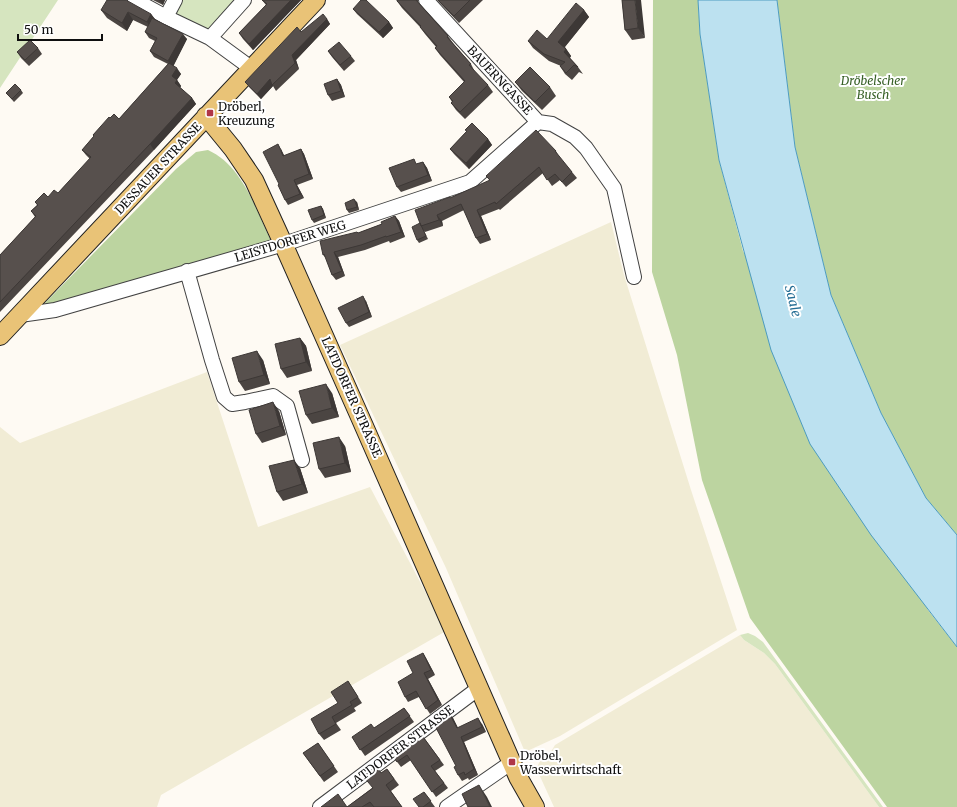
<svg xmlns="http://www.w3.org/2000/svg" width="957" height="807" font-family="Merriweather,serif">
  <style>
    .farmland { fill: #f1ecd5 }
    .green { fill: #d6e5bf }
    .forest { fill: #bcd4a0 }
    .water { fill: #bce1f0; stroke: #4c9bbf }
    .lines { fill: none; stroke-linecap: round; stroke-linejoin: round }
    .minor-casing { stroke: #424242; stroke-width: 16 }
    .major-casing { stroke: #202020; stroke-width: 20 }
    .minor { stroke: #fff; stroke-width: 14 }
    .major { stroke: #e9c377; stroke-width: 18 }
    .wall { fill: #4b4542 }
    .shaded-wall { fill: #3d3836 }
    .building { fill: #57504d; stroke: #3d3836 }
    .poi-dot { fill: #b03647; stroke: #fff; stroke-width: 1.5 }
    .labels { text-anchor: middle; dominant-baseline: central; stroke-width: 4; stroke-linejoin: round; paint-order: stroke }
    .street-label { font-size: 12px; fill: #0f0f0f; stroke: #fff }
    .park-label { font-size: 12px; font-style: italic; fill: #376026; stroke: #fff }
    .poi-label { font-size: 12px; fill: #0f0f0f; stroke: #fff; text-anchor: start }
    .water-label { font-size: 13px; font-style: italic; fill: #256d94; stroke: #fff }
  </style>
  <rect width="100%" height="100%" fill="#fefaf3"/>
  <!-- farmland -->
  <path class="farmland" d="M611,222l13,53 67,215 46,140 -177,106 -35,16 -79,-184 -106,-223z
    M207,372l51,155 112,-40 76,144 -285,164 -4,12h-157v-380l20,16z
    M740,635l4,5 20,13 11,11 104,143h-325l-16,-35v-7l2,-4 9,-6 6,-10z"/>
  <!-- green -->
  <path class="green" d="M0,0h58l-58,88z
    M180,0h59c-6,6 -21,24 -27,27 -14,6 -28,-4 -36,-13z
    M748,633l7,3 8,6 120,165h-4l-104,-143 -11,-11 -20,-13 -4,-5z"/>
  <!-- forest -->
  <path class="forest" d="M653,0h45l2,34 19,126 24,91 185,359 29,37v160h-70l-137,-189 -48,-138 -25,-125 -25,-83z
    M777,0h180v535l-31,-37 -45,-85 -50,-118 -36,-148z
    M208,150c35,16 48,60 64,93l-230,63 134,-137 20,-17z"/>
  <!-- water -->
  <path class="water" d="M698,0h79l18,147 36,148 50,118 45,85 31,37v112l-86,-112 -61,-91 -39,-94 -52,-190 -19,-126z"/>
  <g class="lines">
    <defs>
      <path id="minor" d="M135,0l31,17
        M175,0l-9,17 44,21 34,-38
        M426,0l112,122 14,2 23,13 11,11 28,40 20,89
        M210,38l41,30
        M187,271l25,89 12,37 8,7 13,-2 28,-6 14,10 15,54
        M20,315l35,-5 229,-66 186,-62 68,-60
        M320,807l159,-119
        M447,807l65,-45"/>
      <path id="major" d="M206,116l27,33 21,31 27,59 79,178 158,360 17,30
        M0,336l316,-336"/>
    </defs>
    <!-- minor casing -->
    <use href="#minor" class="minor-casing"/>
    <!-- major casing -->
    <use href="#major" class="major-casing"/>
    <!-- minor -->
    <use href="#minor" class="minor"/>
    <!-- major -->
    <use href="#major" class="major"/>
  </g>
  <!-- wall -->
  <path class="wall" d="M153,0h12l-2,5z
    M262,0h39l-48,50 -10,-11 -4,-6 27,-28z
    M397,0h21v2l30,34 5,7 18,21 4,8 13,13 5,7 -28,27 -9,-9 -5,-7 1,-1 -3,-5 15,-15 -24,-27 -5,-7 1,-1 -11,-13 -5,-7 -18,-19 -5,-7z
    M437,0h46l-24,23z
    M622,0l23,38 -13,2 -7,-10z
    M353,9l36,13 4,6 -10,10 -26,-24z
    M101,10l50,4 4,5 32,20 -14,27 8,8 -4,6 4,6 -1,2 12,10 4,6 -42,46 -154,162v-57l35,-38 -4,-6 6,-6 -2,-3 13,-5 10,-4 32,-34 -4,-4 -4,-5 12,-14 -1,-1 17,-17 9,1 49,-55 -14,-7 -4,-6 5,-10 -6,-3 -4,-6 3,-5 -15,-7 -6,11 -20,-13z
    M584,10l5,7 -24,30 6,9 -1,2 8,9 5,7 -4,-2 -7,8 -7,-6 -5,-8h1l-12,-5 -16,-13 -5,-7 19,-2z
    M327,19l3,5 -34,36 3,9 -23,22 -3,-5 -12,13 -12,-12 -4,-5 56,-50z
    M38,48l4,6 -13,12 -8,-8 -4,-6z
    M328,51l23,5 4,5 -11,10 -12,-14z
    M337,79l4,6 4,12 -13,4 -4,-6z
    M515,82l35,5 6,9 -14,14 -20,-19z
    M21,90l2,3 -9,9 -8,-9z
    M465,130l23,9 4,6 -23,24 -15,-15 -4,-5 17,-18z
    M281,149l3,7 17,-7 3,5 9,25 -16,6 7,13 -16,7 -3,-5 -6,-16z
    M556,151l3,6 13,15 5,6 -11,9 -6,-7 -8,6 -9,-13 -43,37 -1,-1 -18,7 10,24 -11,4 -4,-6 -12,-28 -22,11 1,5 -18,6 -1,-1 4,8 -9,4 -2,-3 3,-17 30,-25 40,-17 -4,-5z
    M423,162l4,6 5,13 -31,11 -4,-5 20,-23z
    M357,202l2,8 -10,3 -2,-3z
    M321,206l2,3 3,9 -12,5 -2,-3z
    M395,216l4,5 6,16 -15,6 -1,-2 -24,9 -27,7 7,19 -9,4 -4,-5 -6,-17 -3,-3 35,-22 24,-9z
    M366,301l6,16 -23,10 -3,-4z
    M300,338l6,8 6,25 -25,7 -6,-9z
    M263,360l7,24 -25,7 -6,-9z
    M332,393l7,24 -27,7 -6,-9z
    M279,411l7,24 -24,8 -6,-9z
    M345,446l6,26 -26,6 -6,-9z
    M300,468l8,25 -25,8 -6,-9z
    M423,653l3,5 9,17 -7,4 14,26 -12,9 -11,-17 -11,5 -3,-5 8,-24z
    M348,681l14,22 -8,5 2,3 -20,12 5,7 -17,10 -5,-6 19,-31z
    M404,708l10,14 -49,34 -13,-19 22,-9z
    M449,713l4,5 5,10 24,-4 4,8 -22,10 14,33 -9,5 -1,-2 -6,3 -4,-6 -2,-9z
    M421,734l23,31 -9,6 13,17 -12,9 -25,-37 -10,7 -9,-12z
    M318,743l20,29 -14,10 -21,-29z
    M387,769l12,16 -8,6 11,16h-81h26l25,-19 9,-15z
    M424,792l11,15h-16z"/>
  <!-- shaded-wall -->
  <path class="shaded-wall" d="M159,0h6l-2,5z
    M291,0h10l-48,50 -4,-6z
    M635,0h6l4,38 -7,-10z
    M584,10l5,7 -26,32 -5,-7z
    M128,12l5,8 -6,11 -5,-8z
    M151,14l6,8 -5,8 -5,-8z
    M327,19l3,5 -34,36 3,9 -4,-6 -3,-8z
    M389,22l4,6 -10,10 -4,-6z
    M183,34l4,5 -14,28 -5,-6z
    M566,49l5,7 -2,3 -5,-7z
    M177,68l4,6 -5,7 1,-1 4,6 -2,3 -4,-6 -3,-7z
    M270,79l3,7 -12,13 -4,-5z
    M337,79l4,6 4,12 -4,-6z
    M192,98l4,6 -42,46 -4,-6z
    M488,139l4,6 -23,24 -3,-6z
    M278,144l3,5 6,12 -4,-5z
    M301,149l3,5 9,25 -4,-5z
    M423,162l4,6 5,13 -4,-6z
    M294,180l3,5 7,13 -4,-4z
    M354,199l3,3 2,8 -2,-3z
    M321,206l2,3 3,9 -2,-3z
    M477,210l4,6 10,24 -4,-6z
    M437,215l5,6 1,5 -4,-6z
    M395,216l4,5 6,16 -4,-5z
    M334,252l4,5 7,19 -3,-5z
    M363,296l3,5 6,16 -3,-5z
    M300,338l6,8 6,25 -6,-9z
    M257,351l6,9 7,24 -6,-9z
    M326,384l6,9 7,24 -7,-9z
    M273,402l6,9 7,24 -6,-9z
    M339,437l6,9 6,26 -6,-9z
    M294,460l6,8 8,25 -6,-9z
    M423,653l3,5 9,17 -4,-5z
    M424,673l4,6 14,26 -4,-5z
    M449,713l4,5 8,16 -4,-6z
    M478,718l4,6 4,8 -4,-5z
    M461,737l3,5 14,33 -4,-6z
    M479,785l8,12 5,10h-2z"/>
  <!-- building -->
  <path class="building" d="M107,0h19l25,14 -4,8 -19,-10 -6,11 -21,-13z
    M262,0h29l-42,44 -10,-11 28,-29z
    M361,0h5l23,22 -10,10 -26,-23z
    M397,0h19l25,28 7,8 -1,1 24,27 -2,1 19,20 -28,27 -9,-9 2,-2 -4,-4 16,-16 -30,-33 2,-2 -17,-19 1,-1 -24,-25z
    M438,0h32l-16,16z
    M622,0h13l3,28 -13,2z
    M576,3l8,7 -26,32 8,7 -2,3 14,15 -4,-2 -8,8 -6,-7 5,-4 -21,-8 -16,-13 9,-11 10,9z
    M323,14l4,5 -35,36 3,8 -23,22 -2,-6 -13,15 -12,-12 52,-55 4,5z
    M152,18l31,16 -15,27 -18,-10 7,-13 -12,-6z
    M30,40l8,8 -13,12 -8,-8z
    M339,42l12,14 -11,9 -12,-14z
    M169,63l8,5 -5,8 5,4 -2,3 17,15 -42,46 -150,158v-47l36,-39 -5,-5 7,-6 -3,-3 9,-9 4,4 6,-7 4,3 33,-36 -9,-7 12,-14 -1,-1 16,-18 1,1 4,-4 5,5z
    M530,67l20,20 -15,15 -20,-20z
    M337,79l4,12 -13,4 -4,-11z
    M15,84l6,6 -9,9 -6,-6z
    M472,123l16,16 -22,24 -16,-14 17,-18 -2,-1z
    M536,130l20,21h-1l17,21 -10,10 -7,-8 -8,6 -8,-13 -43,37 -1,-2 -18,8 10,24 -11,4 -15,-34 -24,11 2,5 -18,6 -6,-16 35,-13v1l40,-18 -4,-4z
    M278,144l5,12 18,-7 8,25 -15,6 6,14 -15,6 -7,-15 1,-1 -16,-32z
    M414,159l2,5 7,-2 5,13 -31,12 -8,-19z
    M354,199l3,8 -10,3 -2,-7z
    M321,206l3,9 -12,5 -4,-10z
    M395,216l6,16 -15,5v-1l-25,9 -27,7 8,19 -10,4 -8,-21 -1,1 -3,-14 37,-9 1,1 24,-9 -1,-2z
    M420,223l6,13 -9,4 -5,-13z
    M363,296l6,16 -23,11 -8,-15z
    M300,338l6,24 -25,7 -6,-25z
    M257,351l7,24 -25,7 -7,-24z
    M326,384l6,24 -26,7 -7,-24z
    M273,402l7,24 -24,8 -7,-24z
    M339,437l6,26 -26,6 -6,-26z
    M294,460l8,24 -25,8 -8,-26z
    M423,653l8,17 -7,3 14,27 -12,9 -10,-18 -11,6 -7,-15 15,-9 -6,-12z
    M348,681l10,16 -8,5 2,3 -20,12 4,7 -17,10 -8,-15 27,-16 -7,-11z
    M404,708l6,8 -50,34 -8,-13 19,-13 3,4z
    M449,713l8,15 21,-10 4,9 -21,10 13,32 -9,6 -1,-3 -6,3 -4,-8 2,-1 -22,-42z
    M421,734l19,26 -9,6 13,17 -12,9 -25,-37 -10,7 -5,-7z
    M318,743l16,23 -14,10 -17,-23z
    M376,766l5,7 6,-4 7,10 -8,6 16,22h-28l-4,-5 -8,5h-41l17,-13 9,13 26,-19 -10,-12z
    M479,785l11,22h-22l-6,-13z
    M424,792l7,9 -8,6h-4l-6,-8z"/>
  <!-- markers -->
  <g class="poi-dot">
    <rect x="206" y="109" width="8" height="8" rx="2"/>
    <rect x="508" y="758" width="8" height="8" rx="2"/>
  </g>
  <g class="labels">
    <!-- street labels -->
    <g class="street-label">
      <text transform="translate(500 80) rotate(47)">BAUERNGASSE</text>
      <text transform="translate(158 168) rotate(-47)">DESSAUER STRASSE</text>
      <text transform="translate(290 241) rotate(-17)">LEISTDORFER WEG</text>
      <text transform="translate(352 397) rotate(66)">LATDORFER STRASSE</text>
      <text transform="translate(400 747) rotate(-37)">LATDORFER STRASSE</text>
    </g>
    <!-- park labels -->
    <g class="park-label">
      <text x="873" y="80">Dröbelscher<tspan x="873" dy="14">Busch</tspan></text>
    </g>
    <!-- poi labels -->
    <g class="poi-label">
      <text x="218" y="106">Dröberl,<tspan x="218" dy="14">Kreuzung</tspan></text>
      <text x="520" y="755">Dröbel,<tspan x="520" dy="14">Wasserwirtschaft</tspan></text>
    </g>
    <!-- water labels -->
    <g class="water-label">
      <text transform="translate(793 301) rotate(76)">Saale</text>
    </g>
  </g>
  <!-- scale -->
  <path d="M18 34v6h84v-6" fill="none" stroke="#0f0f0f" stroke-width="2"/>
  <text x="24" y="34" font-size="12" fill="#0f0f0f" stroke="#ffffff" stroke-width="3" paint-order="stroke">50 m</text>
</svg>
